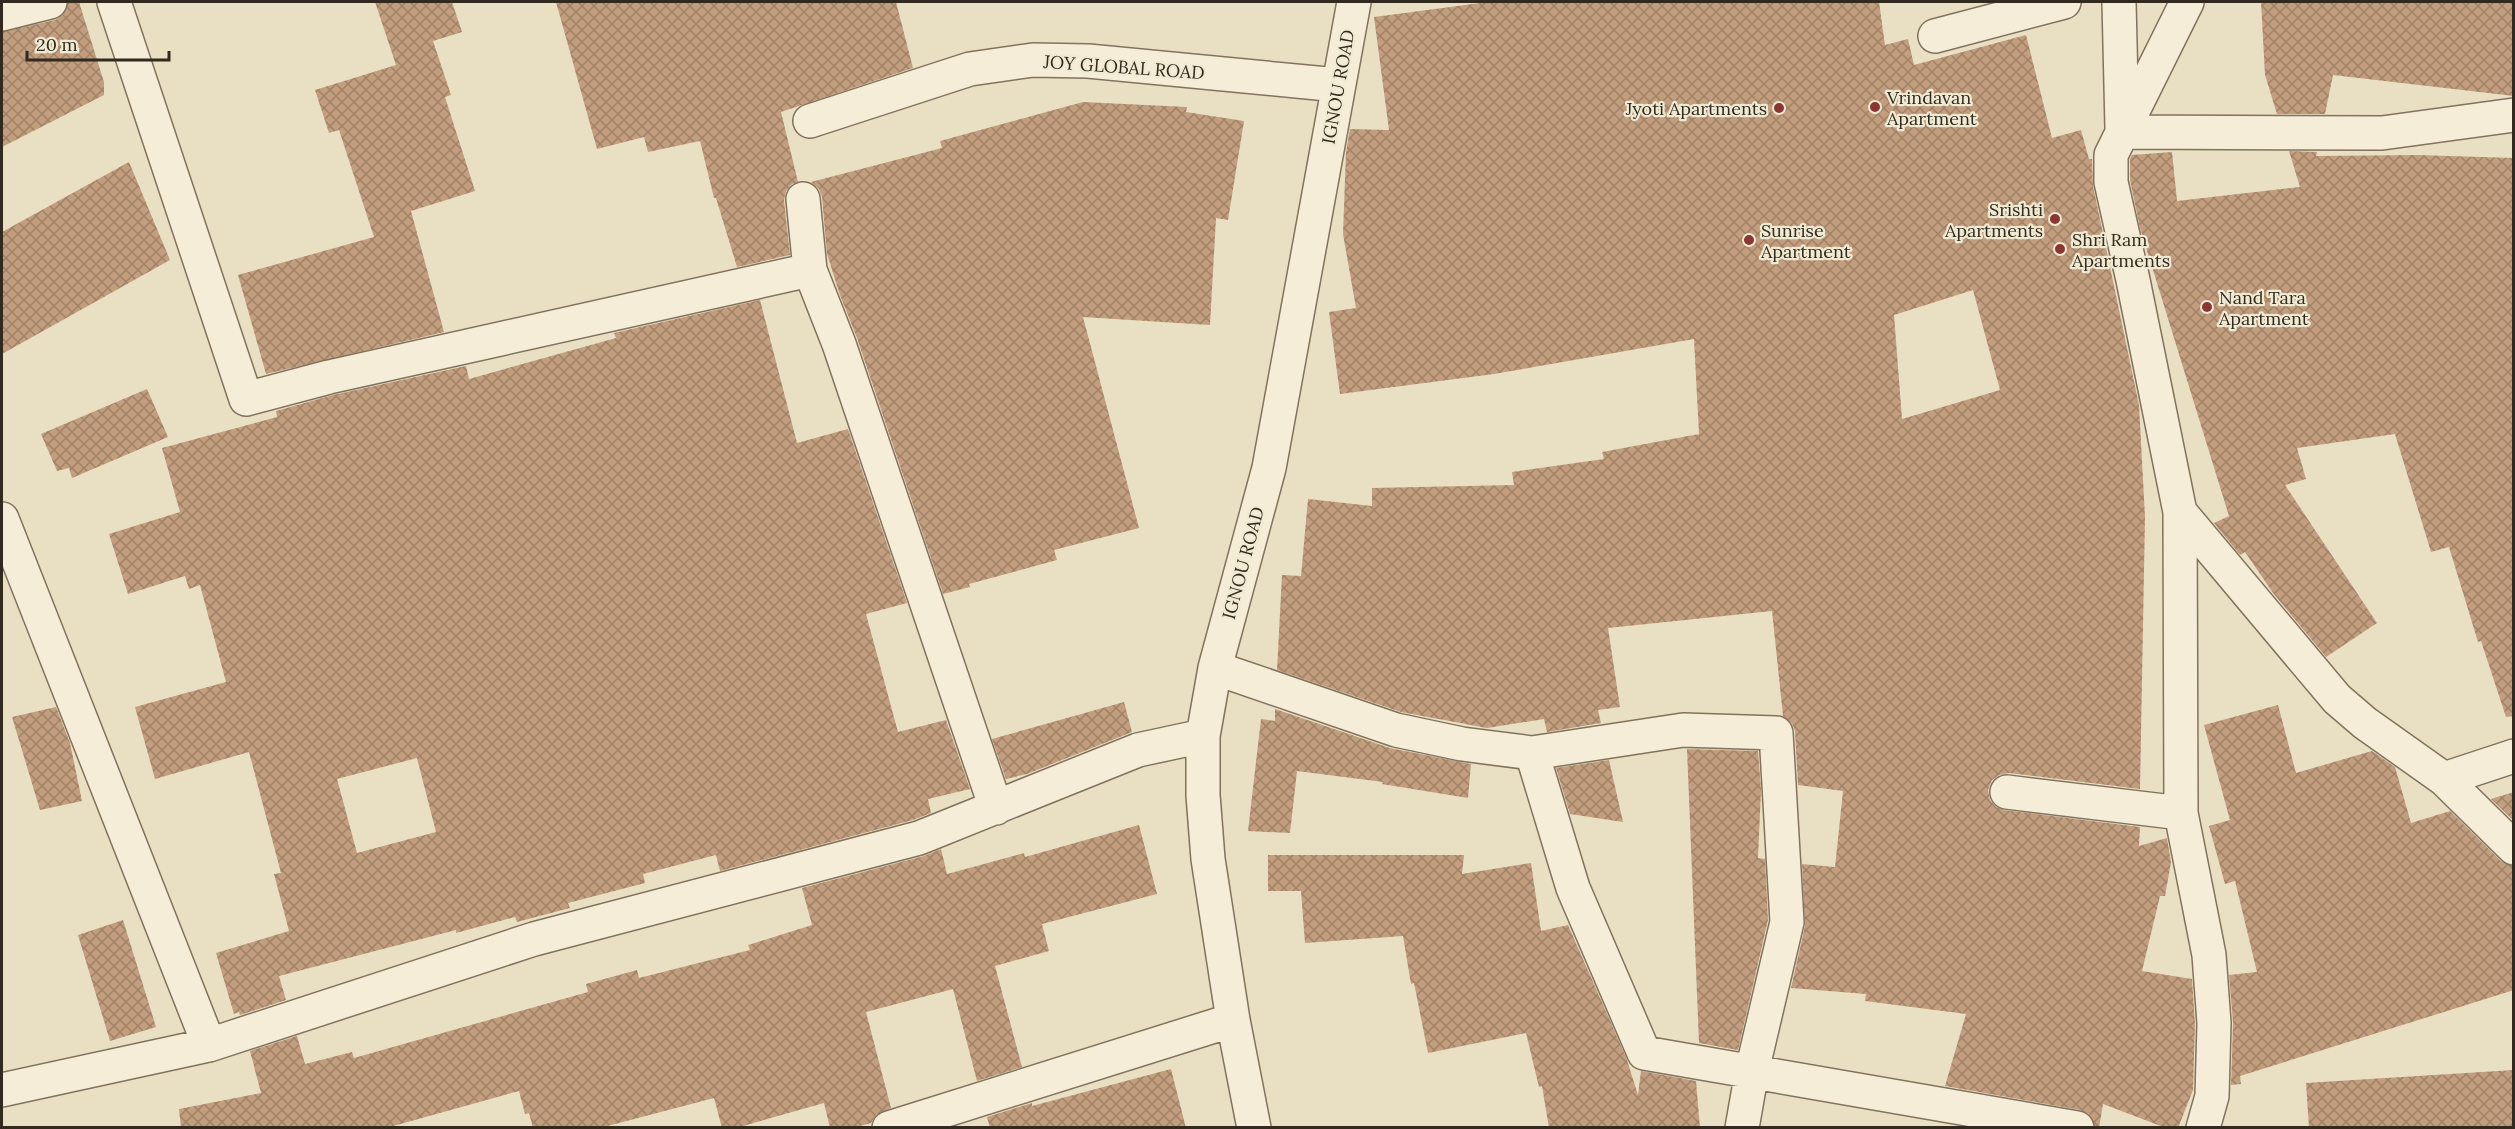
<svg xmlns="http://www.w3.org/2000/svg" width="2515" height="1129" font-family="Lora,serif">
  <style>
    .building { fill: url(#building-cross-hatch); fill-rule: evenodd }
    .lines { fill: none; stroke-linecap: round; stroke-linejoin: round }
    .minor-casing { stroke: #82725d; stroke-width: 36 }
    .minor { stroke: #f5edd7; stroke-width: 33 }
    .poi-dot { fill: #8a3633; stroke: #f1ead3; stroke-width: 2 }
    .labels { text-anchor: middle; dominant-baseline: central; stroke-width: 4.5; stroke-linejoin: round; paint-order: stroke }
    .street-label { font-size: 18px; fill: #332a1f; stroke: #f1ead3 }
    .poi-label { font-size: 18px; fill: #332a1f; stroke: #f1ead3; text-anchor: start }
  </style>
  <defs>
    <pattern id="building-cross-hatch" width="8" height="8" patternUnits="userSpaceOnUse" patternTransform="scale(1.5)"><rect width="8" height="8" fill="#c39e7e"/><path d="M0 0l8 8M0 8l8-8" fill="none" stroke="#9f8167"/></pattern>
  </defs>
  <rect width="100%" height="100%" fill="#e9e0c4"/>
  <!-- building -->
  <path class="building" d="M68,2h11l25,80v13l-102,52v-115l53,-12 8,-5z
    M375,2h77l10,30 -29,9 18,54 -6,2 30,94 -64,20 33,121 -178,42 -28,-99 136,-38 -35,-107 -10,3 -14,-43 81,-25z
    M556,2h340l17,66 -132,44 17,70 -6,2 -6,7 -2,9 6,55 -53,12 -21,-69h-2l-14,-57 -52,11 -4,-15 -47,12z
    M1488,2h391l6,43 23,-6 6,26 112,-30 26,103 29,-8 8,29h3l1,27 46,219 6,112 -5,272 -131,-16 -10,2 -7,5 -4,10 2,10 6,7 8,3 136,17 -1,19 28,-8 4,24 -6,34h-5l-18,75 50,8 3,44 -2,67 -15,38h-12l-63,-24 -4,24h-4l-6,-14 -9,-4 -135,-24 21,-72 -101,-13 1,-7 -75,-6 14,-62 -3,-62 33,3 8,-76 -45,-6 -3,-54 -3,-8 -9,-7 -11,-105 -164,17 12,79 -22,3 3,13 -54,9 -3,-13 -57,9 -86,-16 -124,-42 5,-95 19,1 7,-77 64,7v-18l142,-3 -2,-13 92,-13 -2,-7 97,-18 -5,-95 -200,35 -154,20 -11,-82 27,-4 -13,-74 3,-82 4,-23 39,1 -15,-113zM1973,290l27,100 -98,29 -8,-104z
    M2261,2h253v94l-181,-21 -8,39h-48l-12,-39z
    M1083,102l104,5 -1,5 58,9 -16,99 -12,-2 -6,107 -127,-8 56,211 -85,22 3,10 -88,24 1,3 -27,7 -86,-256 -17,-43 -13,-41 -5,-57 -3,-8 -8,-7 131,-34 -2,-7z
    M2289,151l28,1 -1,4 101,-1 97,3v558l-8,1 -25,-76 -3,1 -29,-95 -18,5 -36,-118 -98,14 9,31 -21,6 92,138 -51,34 -53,-64 -28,-41 -5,3 -26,-32 15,-7 -89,-288 -10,-48v-21l2,-4 40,-3 5,49 123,-14z
    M129,162l41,98 -168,94v-122z
    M760,300l37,143 51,-14 59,174 -41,11 32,118 48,-12 24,69 -42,10 3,14 -18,7 -193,51 -4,-16 -73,19 2,9 -77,20 2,5 -53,14 -2,-5 -59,16v-3l-177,46 7,24 -46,15 -1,-3 -5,2 -18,-61 73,-22 -15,-57 7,-1 -32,-121 -94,27 -20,-72 91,-25 -26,-97 -11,4 -4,-13 -57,18 -19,-60 71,-22 -18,-64 115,-31 -1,-6 57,-16 133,-29 3,13 147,-41 -2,-5zM417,758l19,74 -79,21 -20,-74z
    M147,389l21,48 -96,41 -3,-10 -12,3 -16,-37z
    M1124,702l8,30 -105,42 -21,5 -14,-40z
    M2278,705l18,68 76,-22 23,16 16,56 39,-12 51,50 13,5v124l-274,86 1,8 -10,1 2,-62 -4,-48 28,-3 -22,-91 -10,3 -16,-58 21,-6 -26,-95z
    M56,707l14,36 12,58 -42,9 -28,-93z
    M1275,709l115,39 81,16 -3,34 -86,-14 1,-2 -86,-11 -7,62 -42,-2 13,-112 14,2z
    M1687,749l71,2 3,39 -3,68 7,1 3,61 -30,130 -39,-7z
    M1609,760l14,62 -53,-8 -14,-46z
    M2514,792v29l-23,-22z
    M1139,825l18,69 -115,30 7,27 -54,15 27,101 -45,14 -24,-92 -87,23 25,96 -15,7 -5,8 -18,5h-23l-6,-25 -88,25h-14l-8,-30 -114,30h-67l-4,-15 -4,1 -6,-23 -133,37h-205l-2,-19 82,-16 -11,-42 47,-15 8,28 47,-12 2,6 234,-66 -2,-8 51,-14 2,8 111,-28 -2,-5 64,-20 -10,-37 122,-32 17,-7 6,25 77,-21 1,4z
    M1268,855h196l-2,19 69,-11 10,68 27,-6 58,132 12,38 3,-24 55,10 4,47h-151l-7,-42 -3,1 -13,-54 -98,20 -14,-70 -3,1 -8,-48 -98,7 -4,-52h-33z
    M123,920l33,107 -46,14 -32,-106z
    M1171,1069l15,59h-196l-3,-11 45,-14v3z
    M2514,1070v58h-205l-3,-45z"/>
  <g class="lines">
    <defs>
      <path id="minor" d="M114,2l132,397 83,-22 481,-107 29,74 157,464
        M2119,2l3,126
        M2187,2l-76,153v27l22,98 47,232 1,301 28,142 5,68 -2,73 -9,32
        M2,14l48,-12
        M1935,36l129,-34
        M810,121l160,-52 63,-9 55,1 250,24
        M2122,132l260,1 132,-18
        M803,199l7,71
        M2180,512l157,187 28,24 79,56 70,69
        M2,519l207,526
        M1215,668l181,62 66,14 70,9 151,-23 93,3 11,189 -35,149 -10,57
        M1532,753l41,135 71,165 433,75
        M2444,779l70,-23
        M2007,792l174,21
        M2,1090l207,-45 325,-106 385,-101 219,-88 65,-14
        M889,1128l344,-108
        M1254,1128l-21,-108 -25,-161 -5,-64v-59l12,-68 54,-200 85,-466"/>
    </defs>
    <!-- minor casing -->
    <use href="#minor" class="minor-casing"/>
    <!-- minor -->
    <use href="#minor" class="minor"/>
  </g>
  <!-- markers -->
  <g class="poi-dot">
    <circle cx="1875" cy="107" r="6"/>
    <circle cx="1779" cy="108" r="6"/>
    <circle cx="2055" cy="219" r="6"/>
    <circle cx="1749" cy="240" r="6"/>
    <circle cx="2060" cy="249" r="6"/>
    <circle cx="2207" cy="307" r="6"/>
  </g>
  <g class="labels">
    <!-- street labels -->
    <g class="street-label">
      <text transform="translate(1124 67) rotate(4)">JOY GLOBAL ROAD</text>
      <text transform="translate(1338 87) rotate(-80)">IGNOU ROAD</text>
      <text transform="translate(1243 563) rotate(-75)">IGNOU ROAD</text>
    </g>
    <!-- poi labels -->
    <g class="poi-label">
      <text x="1887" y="97">Vrindavan<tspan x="1887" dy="21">Apartment</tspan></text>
      <text x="1767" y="108" text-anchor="end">Jyoti Apartments</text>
      <text x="2043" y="209" text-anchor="end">Srishti<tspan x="2043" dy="21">Apartments</tspan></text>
      <text x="1761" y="230">Sunrise<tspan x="1761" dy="21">Apartment</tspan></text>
      <text x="2072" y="239">Shri Ram<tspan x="2072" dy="21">Apartments</tspan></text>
      <text x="2219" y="297">Nand Tara<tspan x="2219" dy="21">Apartment</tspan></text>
    </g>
  </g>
  <!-- border -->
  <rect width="2515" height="1129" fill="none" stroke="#332a1f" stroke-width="6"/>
  <!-- scale -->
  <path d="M27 51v9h142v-9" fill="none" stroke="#332a1f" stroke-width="3"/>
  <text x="36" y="51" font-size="18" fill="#332a1f" stroke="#f1ead3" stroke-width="4.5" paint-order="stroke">20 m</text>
</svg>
